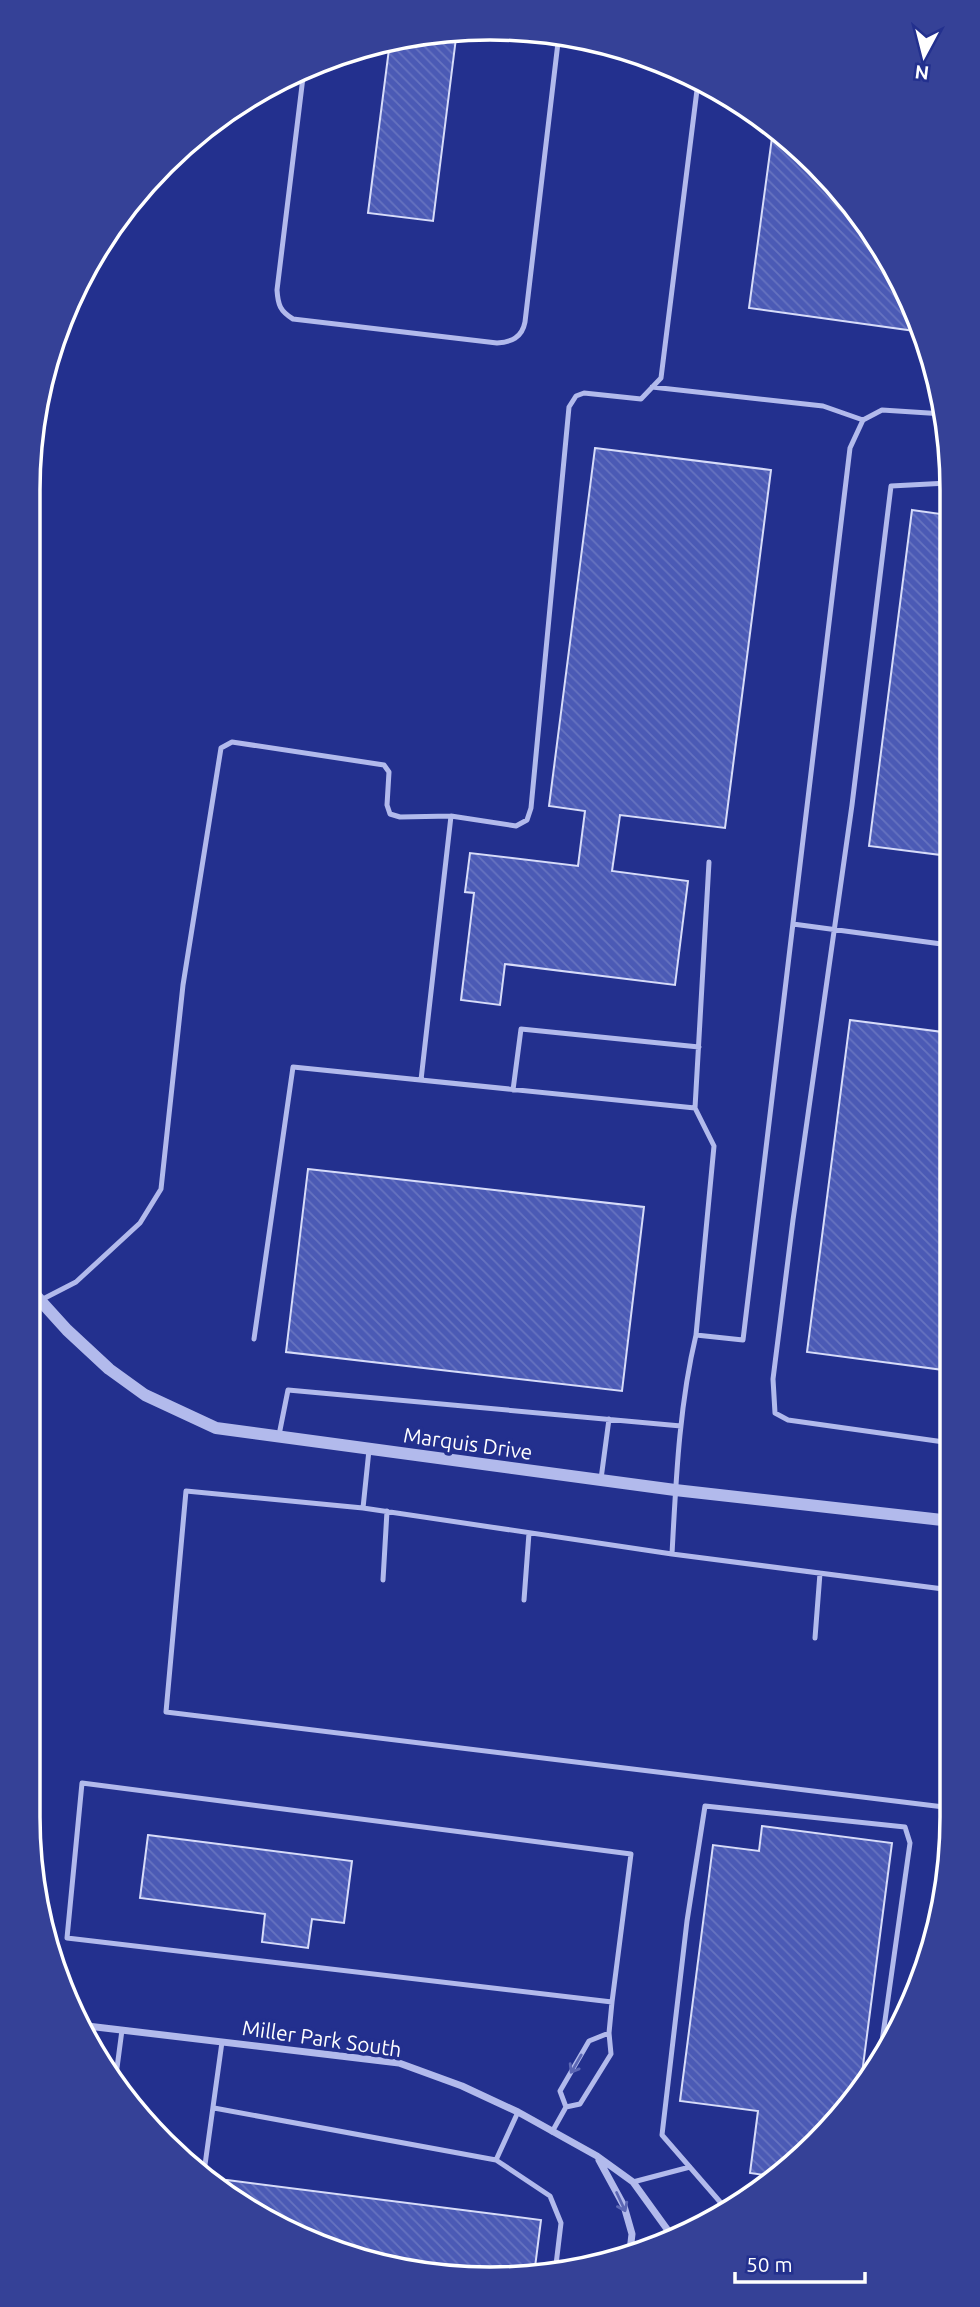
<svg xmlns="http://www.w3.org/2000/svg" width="980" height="2307" font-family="Ubuntu,sans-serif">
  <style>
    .building { fill: url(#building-back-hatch); stroke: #d7dcf9; stroke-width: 2 }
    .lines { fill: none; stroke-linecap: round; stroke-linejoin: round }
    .service { stroke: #b2baec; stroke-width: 5 }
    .minor { stroke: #b2baec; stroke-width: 7 }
    .tertiary { stroke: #b2baec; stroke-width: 12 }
    .oneway { stroke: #5c67b4 }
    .labels { text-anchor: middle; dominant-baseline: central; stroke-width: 7; stroke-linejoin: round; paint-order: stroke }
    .street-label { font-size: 21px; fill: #fff; stroke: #23308e }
    .rim { fill: none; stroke: #fff; stroke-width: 3.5 }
  </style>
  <defs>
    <pattern id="building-back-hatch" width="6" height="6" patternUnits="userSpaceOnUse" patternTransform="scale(1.75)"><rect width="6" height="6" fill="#4b5ab5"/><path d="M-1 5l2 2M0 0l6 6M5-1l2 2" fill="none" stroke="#6673c0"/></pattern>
  </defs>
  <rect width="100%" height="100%" fill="#23308e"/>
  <!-- building -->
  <path class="building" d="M457,30l-24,191 -65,-8 22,-172z
    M773,130l83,78 61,105 5,19 -173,-24z
    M595,448l176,22 -46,358 -105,-13 -8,56 76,10 -13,104 -170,-21 -5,41 -39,-5 13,-107 -9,-1 5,-39 108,13 7,-55 -36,-5z
    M912,510l36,5 1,341 -80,-10z
    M850,1020l100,13 1,338 -144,-19z
    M308,1169l336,38 -22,184 -336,-39z
    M762,1826l130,17 -32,246 -22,32 -67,55 -21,-3 8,-62 -78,-10 33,-256 46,6z
    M148,1835l204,26 -8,62 -32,-4 -4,29 -46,-6 3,-28 -125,-16z
    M227,2180l314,40 -7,55 -44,4 -90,-9 -141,-53 -33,-27z"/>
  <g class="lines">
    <!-- service -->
    <path class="service" d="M304,69l-27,221c1,15 3,21 16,29l204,24c14,-1 25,-5 28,-21l34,-288
      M652,387l171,19 40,14
      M944,414l-62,-4 -19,10 -13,28 -107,892 -47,-5c-17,71 -20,146 -24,219l279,36
      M948,483l-57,3 -39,319 -59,415 -20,159 2,34 13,7 163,23
      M793,924l156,21
      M421,1080l30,-264
      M513,1090l8,-61 178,18
      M695,1108l14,-246
      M41,1300l35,-18 64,-59 21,-34 22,-204 38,-237 11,-6 152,23 5,7 -2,33 3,9 10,3 51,-1 65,10 11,-6 4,-12 38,-401 7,-11 8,-3 57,6 20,-21 37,-296
      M254,1339l39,-272 402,41 19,38 -18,189
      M279,1435l9,-45 393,36
      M369,1450l-6,58 309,46
      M601,1479l8,-60
      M363,1508l-177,-17 -20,221 786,96
      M383,1580l4,-69
      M524,1600l5,-67
      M815,1638l5,-65
      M115,2083l7,-53
      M566,2107l14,-3 31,-50 -2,-21 3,-31 19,-148 -549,-71 -15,155 545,64
      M214,2108l282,52 54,36 11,27 -6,50
      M552,2132l14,-25 -6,-16 29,-50 20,-8
      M496,2160l22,-48
      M204,2172l18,-130
      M633,2182l57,-15
      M728,2211l-66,-76 25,-214 18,-115 200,21 5,16 -31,220"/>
    <!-- minor -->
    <path class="minor" d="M79,2025l320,38 63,23 56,26 79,44 36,26 39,54
      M599,2160l25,46 8,28 -2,17"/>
    <!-- tertiary -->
    <path class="tertiary" d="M28,1287l39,43 42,39 36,26 71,33 459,62 276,31"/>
  </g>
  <!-- one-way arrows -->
  <defs><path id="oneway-shaft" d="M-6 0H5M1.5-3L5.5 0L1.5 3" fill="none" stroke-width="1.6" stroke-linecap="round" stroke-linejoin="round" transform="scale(1.75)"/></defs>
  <g class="oneway">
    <use href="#oneway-shaft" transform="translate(576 2064) rotate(120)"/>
    <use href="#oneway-shaft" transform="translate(621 2202) rotate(65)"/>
  </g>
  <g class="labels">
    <!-- street labels -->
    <g class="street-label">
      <text transform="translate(468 1443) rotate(8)">Marquis Drive</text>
      <text transform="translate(322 2038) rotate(8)">Miller Park South</text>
    </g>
  </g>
  <!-- crop -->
  <path d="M0 0H980V2307H0ZM490 40H490A450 450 0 0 1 940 490V1817A450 450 0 0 1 490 2267H490A450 450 0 0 1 40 1817V490A450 450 0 0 1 490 40Z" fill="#354197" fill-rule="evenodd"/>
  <path class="rim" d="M490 40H490A450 450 0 0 1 940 490V1817A450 450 0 0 1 490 2267H490A450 450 0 0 1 40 1817V490A450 450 0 0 1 490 40Z"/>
  <!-- north arrow -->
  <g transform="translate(924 56) rotate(187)" stroke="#23308e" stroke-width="5" paint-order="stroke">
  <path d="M0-5L12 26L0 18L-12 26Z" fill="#ffffff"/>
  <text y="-10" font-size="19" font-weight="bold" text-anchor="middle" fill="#ffffff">N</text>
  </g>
  <!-- scale -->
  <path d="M735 2272v10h130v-10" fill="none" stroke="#ffffff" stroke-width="3.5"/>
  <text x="746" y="2272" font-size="21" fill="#ffffff" stroke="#23308e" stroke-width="5" paint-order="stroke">50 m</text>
</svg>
